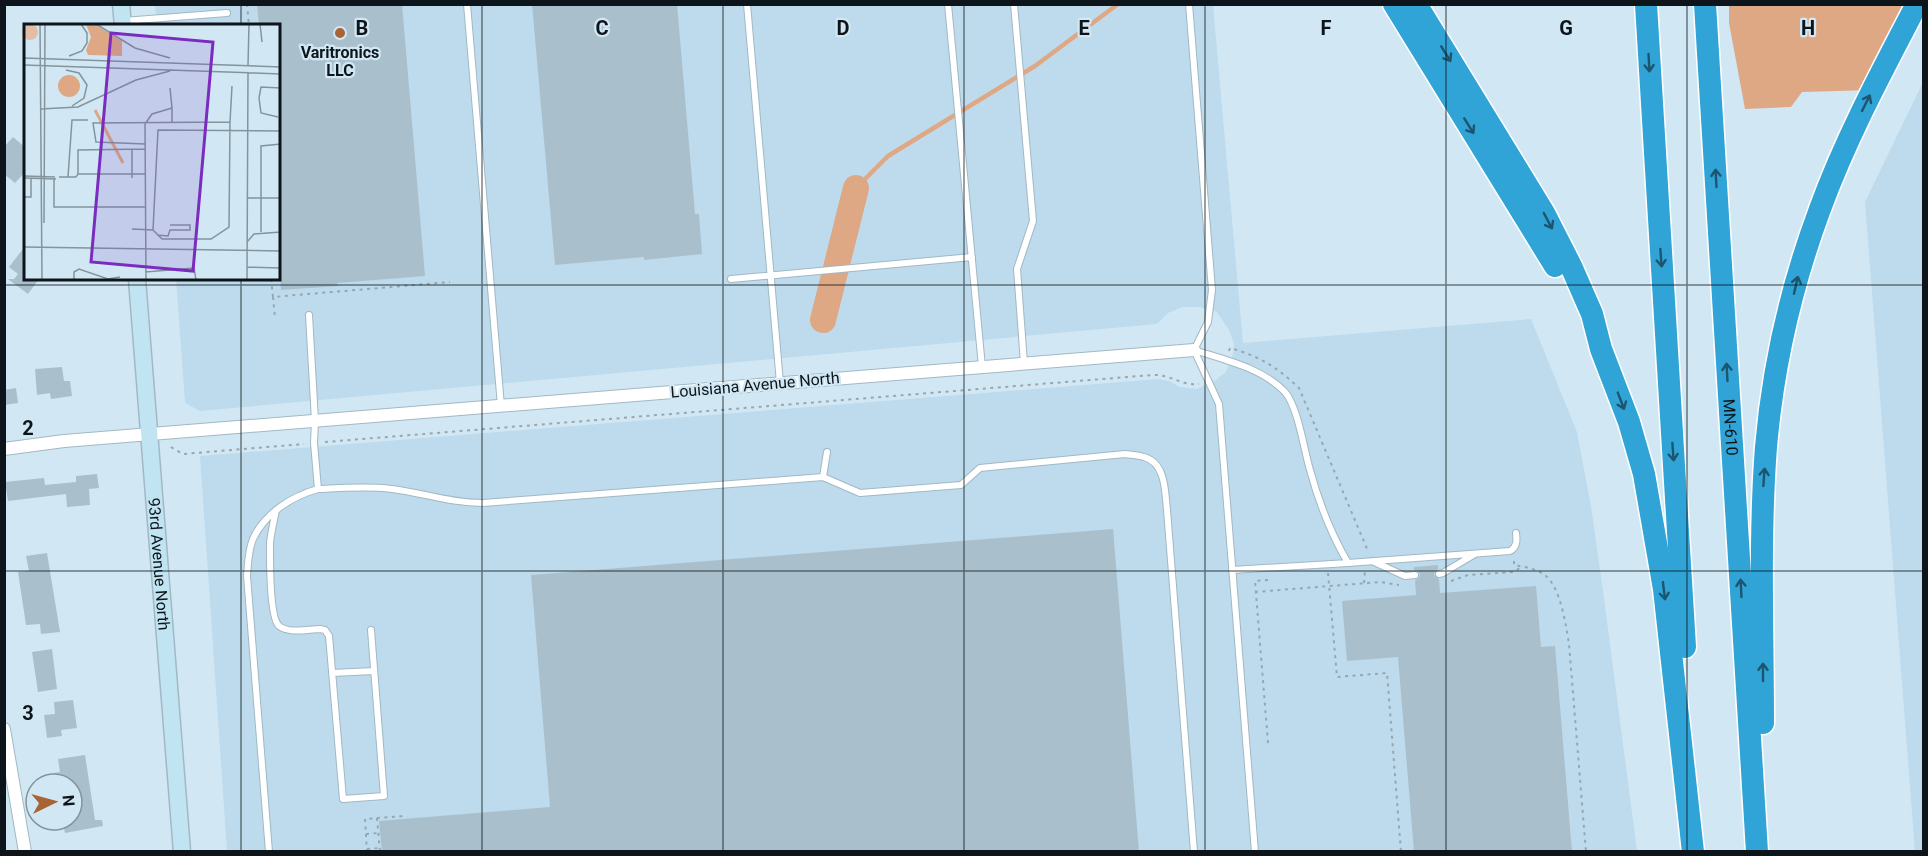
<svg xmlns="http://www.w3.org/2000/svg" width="1928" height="856" font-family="Roboto,sans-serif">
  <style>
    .built { fill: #bddbec }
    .water { fill: #dfa884 }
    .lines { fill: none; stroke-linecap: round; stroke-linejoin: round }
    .stream { stroke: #dfa884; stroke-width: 4.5 }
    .river { stroke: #dfa884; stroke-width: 26 }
    .building { fill: #aabfcc }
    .lane-casing { stroke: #a2b8c4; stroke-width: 8 }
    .street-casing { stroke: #a2b8c4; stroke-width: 14 }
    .secondary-casing { stroke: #a2b8c4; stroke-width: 19 }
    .highway-casing { stroke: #fff; stroke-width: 25 }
    .path { stroke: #95a7b1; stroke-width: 2; stroke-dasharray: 3 4.5; stroke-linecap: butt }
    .lane { stroke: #fff; stroke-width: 6 }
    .street { stroke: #fff; stroke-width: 12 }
    .secondary { stroke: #c1e4f3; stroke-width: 16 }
    .highway { stroke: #30a4d7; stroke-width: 22 }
    .oneway { stroke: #1d556f }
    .grid { fill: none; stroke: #0d151a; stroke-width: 1.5; stroke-opacity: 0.55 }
    .poi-dot { fill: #a86434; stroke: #d1e8f4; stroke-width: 2 }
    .labels { text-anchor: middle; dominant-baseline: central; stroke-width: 4.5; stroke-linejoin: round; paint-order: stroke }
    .poi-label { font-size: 16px; font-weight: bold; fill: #0d151a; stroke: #d1e8f4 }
    .street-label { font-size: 16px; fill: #0d151a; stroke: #d1e8f4 }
    .inset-river { fill: none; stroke: #dfa884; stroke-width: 3 }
    .inset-road { fill: none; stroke: #83949d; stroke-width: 1.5 }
    .view { fill: #7b2cbf; fill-opacity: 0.15; stroke: #7b2cbf; stroke-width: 3 }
    .inset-edge { fill: none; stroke: #0d151a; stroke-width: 3 }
    .grid-label { font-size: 20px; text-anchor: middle; font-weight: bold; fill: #0d151a; stroke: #d1e8f4; stroke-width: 4.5; stroke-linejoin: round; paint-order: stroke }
  </style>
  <rect width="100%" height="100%" fill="#d1e8f4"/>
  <!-- built -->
  <path class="built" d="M155,5h1058l30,338 288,-24 46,113 14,74 13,92 33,253h-1410l-27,-395 958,-77 11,2 11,6 17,2 19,-9 10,-8 7,-18 1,-10 -5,-14 -12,-18 -17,-5h-17l-15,6 -11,11 -957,87 -15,-8 -9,-124h103v-253l-122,-1z
    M1923,82l1,769 -9,1 -50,-650z"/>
  <!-- water -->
  <path class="water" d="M1729,5h182l-38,85 -71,2 -11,15 -46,2 -16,-86z"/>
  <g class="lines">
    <!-- stream -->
    <path class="stream" d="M856,188l32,-32 147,-90 83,-62"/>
    <!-- river -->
    <path class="river" d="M823,320l33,-132"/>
  </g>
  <!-- building -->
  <path class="building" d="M257,4h145l23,272 -88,7 1,3 -57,4 -2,-29v-235h-20z
    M532,4h145l18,210h4l3,40 -58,6v-3l-89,8z
    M13,137l13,11v23l-11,12 -11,-9v-27z
    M26,245v34h13l-11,15 -20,-15h6l4,-5 -9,-7z
    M62,367l2,14h6l2,15 -21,3 -1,-6 -13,2 -2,-26z
    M16,388l2,15 -14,2v-15z
    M97,474l2,14 -10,1 1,16 -23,2 -1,-13 -58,7 -3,-19 39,-4 1,7 31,-3v-6z
    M1113,529l26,323h-757l-3,-31 171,-14 -19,-232z
    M47,553l13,79 -19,2 -1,-10 -14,1 -8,-53 11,-1 -3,-15z
    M1438,565v4l-3,2 -1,4 5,4 1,14 96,-7 5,61 14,-1 17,206h-158l-16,-195 -51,4 -5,-60 74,-6 -1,-15 4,-2 1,-4 -2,-3 -4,-1v-3z
    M52,649l5,40 -19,3 -6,-40z
    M73,700l4,28 -16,2 1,6 -15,2 -3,-23 11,-1 -1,-12z
    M85,755l10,65h7l1,6 -38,7 -3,-13h10v-7l3,-1 -3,-28h-16l-2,-11 6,-1 -2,-13z"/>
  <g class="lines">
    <defs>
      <path id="lane" d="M467,4l34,402
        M747,4l33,379
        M948,4l34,363
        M1014,4l19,217 -16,48 7,94
        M1189,4l23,286 -4,32 -14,28
        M123,21l104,-8
        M731,279l241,-22
        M309,315l6,106 -1,22 4,46c24,-1 49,-3 74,0 32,4 58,14 91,14l340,-26 37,16 101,-8 19,-17 145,-14c6,1 13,1 19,3 22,6 21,35 23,53l27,342
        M1194,350l25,54 36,448
        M1194,350c31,10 68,18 91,42 13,15 19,58 25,78 9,33 21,64 38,93l-116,7
        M823,477l4,-25
        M276,510c-2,11 -5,22 -6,33 0,14 -1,74 9,83 10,8 30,3 41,3l5,1 4,6 14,163 41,-3 -13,-166
        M1372,561l33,15 10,-1
        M1348,563l162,-12c7,-4 7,-10 6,-18
        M1439,574l4,-1 32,-19
        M332,673l42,-2
        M269,852l-22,-276c1,-12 1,-25 6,-37 11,-25 39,-43 65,-50"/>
      <path id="street" d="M4,449l60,-8 1130,-91
        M4,729l21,123"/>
      <g id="secondary">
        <path d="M121,4l2,22"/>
        <path id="s1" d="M137,279l45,573"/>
      </g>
      <g id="highway">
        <path d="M1394,4l161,262"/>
        <path d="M1416,4l128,209 27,53 21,48 9,35 28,73 15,52 20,115 29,263"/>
        <path d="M1646,4l39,643"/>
        <path id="s2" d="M1705,4l52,848"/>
        <path d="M1763,723c0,-92 -4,-185 3,-276 7,-81 26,-163 54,-238 26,-71 62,-138 97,-205"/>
      </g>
    </defs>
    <!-- lane casing -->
    <use href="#lane" class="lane-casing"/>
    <!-- street casing -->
    <use href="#street" class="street-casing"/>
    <!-- secondary casing -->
    <use href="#secondary" class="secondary-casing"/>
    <!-- highway casing -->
    <use href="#highway" class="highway-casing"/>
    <!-- path -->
    <path class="path" d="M247,4l2,22
      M271,279l2,18 177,-15
      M273,297l2,21
      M1229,351l1,-3c29,8 47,19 69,40l69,163
      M325,442l827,-67c19,-1 29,11 47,9
      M171,447l12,7 121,-10
      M1514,561v4c11,2 24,4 32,11 15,13 20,50 23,68l17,208
      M1328,573l9,104 50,-4 14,179
      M1451,581l17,-6 46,-3 7,-5
      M1364,583l1,-12
      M1255,592l125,-10 19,3
      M1268,743l-13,-162 13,-1 1,-3
      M377,818l3,34
      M366,834l12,-1
      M367,849l12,-1
      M367,852l-2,-33 39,-3"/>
    <!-- lane -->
    <use href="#lane" class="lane"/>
    <!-- street -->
    <use href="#street" class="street"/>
    <!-- secondary -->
    <use href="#secondary" class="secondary"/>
    <!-- highway -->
    <use href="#highway" class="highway"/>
  </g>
  <!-- one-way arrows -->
  <defs><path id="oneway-shaft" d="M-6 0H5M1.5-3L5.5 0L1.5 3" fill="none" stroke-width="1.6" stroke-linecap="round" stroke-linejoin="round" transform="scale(1.5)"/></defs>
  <g class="oneway">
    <use href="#oneway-shaft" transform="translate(1446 54) rotate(58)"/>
    <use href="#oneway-shaft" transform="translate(1649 63) rotate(87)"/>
    <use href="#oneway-shaft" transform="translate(1866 103) rotate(-64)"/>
    <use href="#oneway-shaft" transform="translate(1469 126) rotate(58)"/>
    <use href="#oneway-shaft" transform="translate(1716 178) rotate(-93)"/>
    <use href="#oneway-shaft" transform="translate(1548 221) rotate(62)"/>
    <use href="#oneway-shaft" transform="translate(1661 258) rotate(86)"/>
    <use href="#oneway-shaft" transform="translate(1796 285) rotate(-77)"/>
    <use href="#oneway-shaft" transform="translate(1727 372) rotate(-93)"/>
    <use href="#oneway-shaft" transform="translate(1621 401) rotate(69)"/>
    <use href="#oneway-shaft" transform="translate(1673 452) rotate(86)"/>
    <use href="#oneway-shaft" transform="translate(1764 477) rotate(-86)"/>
    <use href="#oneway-shaft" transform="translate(1741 588) rotate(-93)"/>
    <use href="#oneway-shaft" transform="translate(1664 591) rotate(83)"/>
    <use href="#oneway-shaft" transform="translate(1763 672) rotate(-90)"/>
  </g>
  <!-- grid -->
  <path class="grid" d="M241,4v22M482,4v848M723,4v848M964,4v848M1205,4v848M1446,4v848M1687,4v848M241,279v573M4,285h1920M4,571h1920"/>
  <!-- markers -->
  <circle class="poi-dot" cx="340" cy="33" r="6"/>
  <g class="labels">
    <!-- poi labels -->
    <g class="poi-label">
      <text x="340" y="52">Varitronics<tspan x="340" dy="18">LLC</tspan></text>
    </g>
    <!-- street labels -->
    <g class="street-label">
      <text transform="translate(755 385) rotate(-5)">Louisiana Avenue North</text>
      <text stroke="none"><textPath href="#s2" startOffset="424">MN-610</textPath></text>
      <text stroke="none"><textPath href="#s1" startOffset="286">93rd Avenue North</textPath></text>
    </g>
  </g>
  <!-- overview -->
  <g transform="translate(24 24)">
    <rect width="256" height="256" fill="#d1e8f4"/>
    <path d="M-2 8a8 8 0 1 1 16 0a8 8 0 1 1-16 0Z" fill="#e3bea6"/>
    <path d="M62,0h8l28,17v15l-34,-1 -2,-5 5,-13zM34 62a11 11 0 1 1 22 0a11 11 0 1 1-22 0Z" fill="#dfa884"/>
    <path class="inset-river" d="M71,86l28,53"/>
    <path class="inset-road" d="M16,0l2,256M72,0l39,24 35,10M236,0l2,18M45,32l13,-5 5,-8v-10l-6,-9M0,34l257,9M0,41l257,9M224,41l1,-41M42,46l13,3 8,12 -3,13 -12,8M146,64l2,20M16,85l38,-2 58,-27 34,-9M254,93l-17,-4 -2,-15 2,-11 20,1M206,98l2,-36M121,120l-49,-2 -3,-19 137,-1 -1,105 -18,12h-49l-9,-9M108,126v28M54,150v-24l67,-1M0,152l31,1M35,153h9l4,-57h16M44,153h8l2,-3h67M0,154l32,1M30,155v28h91M0,173h7v-18M223,174h34M20,199l1,-199M108,205l21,1 5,-100 123,1M237,208v-86l20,-2M133,211l11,1 2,-6h20v-5h-20M223,218l7,-8 27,-2M0,223l257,4M223,243l34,1M121,248l49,-4 2,12M50,256v-8l5,-3 29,10 12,-2M122,256l-1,-156 7,-10 20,-6v14M223,256l1,-208"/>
    <path class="view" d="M87,9l102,9 -20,229 -102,-9z"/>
    <rect width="256" height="256" class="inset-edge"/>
  </g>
  <g class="grid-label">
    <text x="362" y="35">B</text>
    <text x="602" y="35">C</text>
    <text x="843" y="35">D</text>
    <text x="1084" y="35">E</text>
    <text x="1326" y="35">F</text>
    <text x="1566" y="35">G</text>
    <text x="1808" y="35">H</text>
    <text x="28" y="435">2</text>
    <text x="28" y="720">3</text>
  </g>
  <!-- border -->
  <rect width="1928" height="856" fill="none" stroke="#0d151a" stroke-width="12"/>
  <!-- north arrow -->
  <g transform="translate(54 802) rotate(85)"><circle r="28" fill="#d1e8f4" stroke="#83949d" stroke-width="1.5"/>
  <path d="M0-4.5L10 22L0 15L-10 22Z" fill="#a86434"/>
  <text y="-9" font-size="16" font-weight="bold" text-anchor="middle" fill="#0d151a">N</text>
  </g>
</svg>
